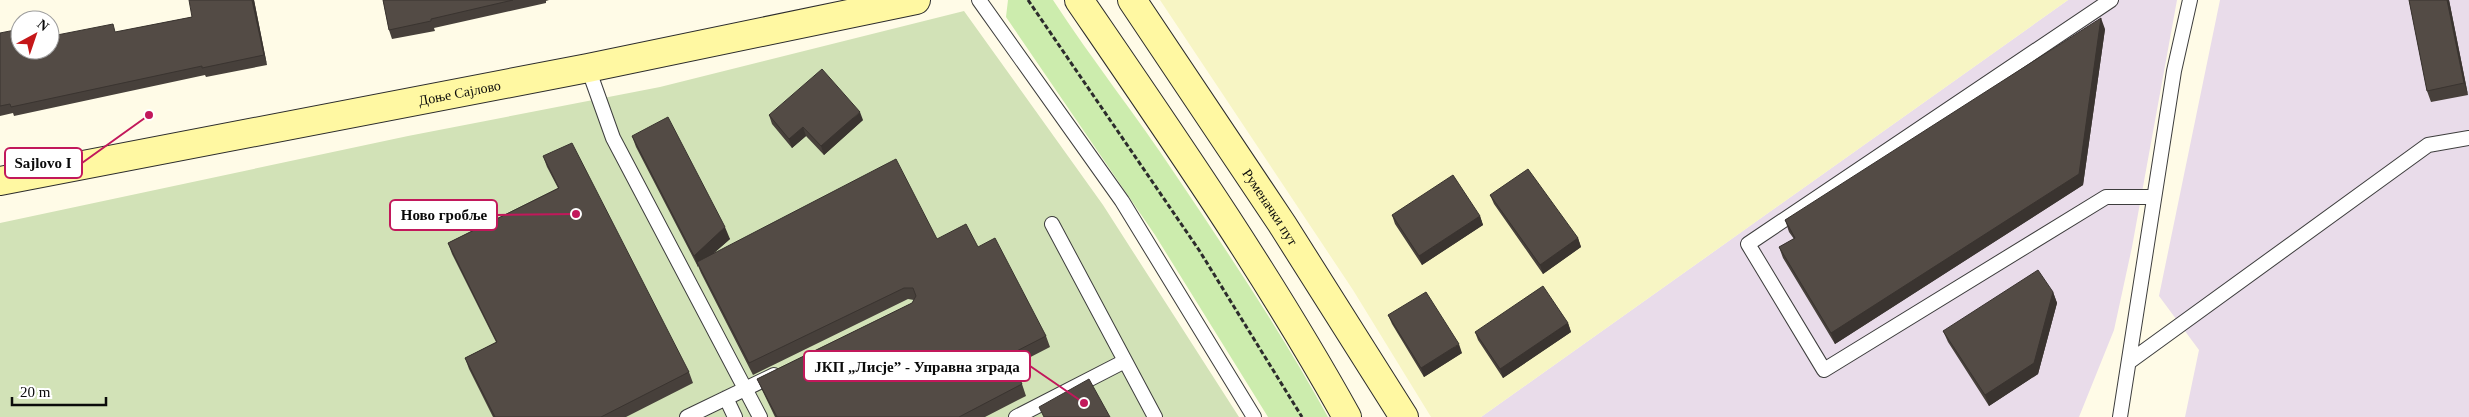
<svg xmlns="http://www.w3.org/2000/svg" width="2469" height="417" font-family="Georgia,serif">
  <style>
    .industrial { fill: #e9dcea }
    .farmland { fill: #f7f5c4 }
    .green { fill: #ccecad }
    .cemetery { fill: #d2e2b7 }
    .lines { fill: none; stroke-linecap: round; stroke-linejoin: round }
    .lane-casing { stroke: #3d3d3d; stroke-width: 16 }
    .secondary-casing { stroke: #2c2c2c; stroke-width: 30 }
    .path { stroke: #2c2c2c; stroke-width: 3; stroke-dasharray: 5 2.5; stroke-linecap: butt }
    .lane { stroke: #fff; stroke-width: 14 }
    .secondary { stroke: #fff8a2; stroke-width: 28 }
    .wall { fill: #47403b }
    .shaded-wall { fill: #3a3430 }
    .building { fill: #534b45; stroke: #3a3430 }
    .labels { text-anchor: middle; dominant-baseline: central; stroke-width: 5; stroke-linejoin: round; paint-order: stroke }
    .street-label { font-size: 14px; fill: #0a0a0a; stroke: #fff }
    .leader { fill: none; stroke: #c2185b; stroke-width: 2 }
    .callout-dot { fill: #c2185b; stroke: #fff; stroke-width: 2 }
    .callout { fill: #fff; stroke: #c2185b; stroke-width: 2 }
    .callout-label { font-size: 15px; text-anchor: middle; font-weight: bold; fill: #0a0a0a }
  </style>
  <rect width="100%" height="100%" fill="#fffbe7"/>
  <!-- industrial -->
  <path class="industrial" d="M2068,0h109l-45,247 -18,83 -35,87h-598z
    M2220,0h249v417h-284l14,-67 -40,-54z"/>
  <!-- farmland -->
  <path class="farmland" d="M1160,0h908l-587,417h-50l-78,-127z"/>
  <!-- green -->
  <path class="green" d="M1008,0h45c39,60 83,115 122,174 53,79 107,159 153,243h-60l-113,-182 -149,-218z"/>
  <!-- cemetery -->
  <path class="cemetery" d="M964,11l139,194 136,212h-1239v-194l408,-87 252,-49z"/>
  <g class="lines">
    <defs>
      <path id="lane" d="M979,0l143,201 132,216
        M2111,0l-363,244 76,126 282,-173h48
        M588,68l25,70 147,279
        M1052,224l103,193
        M2129,362l299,-217 41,-7
        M726,398l9,19
        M687,417l87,-42
        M1016,417l109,-56
        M2120,417l54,-346 16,-71"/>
      <g id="secondary">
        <path d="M1079,0c93,136 188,273 268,417"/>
        <path id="s1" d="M1132,0l150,224 122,193"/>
        <path id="s2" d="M0,181l588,-113 328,-68"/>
      </g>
    </defs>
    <!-- lane casing -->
    <use href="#lane" class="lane-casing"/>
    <!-- secondary casing -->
    <use href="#secondary" class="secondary-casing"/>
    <!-- path -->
    <path class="path" d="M1028,0l171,250 103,167"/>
    <!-- lane -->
    <use href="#lane" class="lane"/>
    <!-- secondary -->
    <use href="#secondary" class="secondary"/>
  </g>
  <!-- wall -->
  <path class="wall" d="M254,0l13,65 -61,12 -1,-2 -191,41 -1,-3 -13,3v-83h53v3l63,-4 76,-15z
    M383,0h166l-3,1v2l-112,25 1,3 -43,8 -3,-9z
    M2409,0h40l19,95 -37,7 -4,-11z
    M2105,29l-22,156 -248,159 -52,-86 -4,-11 15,-8 -5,-7 -4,-12z
    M769,115l94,5 -39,35 -18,-19 -14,12 -20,-24z
    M632,136l98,103 -16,14 223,-14 41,8 68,89 4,11 -37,19 9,18 4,12 -41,21h-210l-13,-27 -5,-11 155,-76 2,-3 -6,-1 -155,76 -52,-102 -3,-7v1l-62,-120z
    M543,156l146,216 4,11 -67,34h-133l-24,-48 -4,-11 31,-16 -44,-88 -4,-11 110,-55 -11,-21z
    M1490,195l88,43 3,9 -38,27 -49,-70z
    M1392,215l88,1 3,9 -61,40 -27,-41z
    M2053,292l4,11 -19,71 -49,32 -41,-64 -5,-11z
    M1388,315l74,38 -38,24 -32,-53z
    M1568,323l3,9 -68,46 -25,-38 -3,-8z"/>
  <!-- shaded-wall -->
  <path class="shaded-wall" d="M252,0h2l13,65 -3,-10z
    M2447,0h2l19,95 -4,-12z
    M2101,18l4,11 -22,156 -248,159 -4,-11z
    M860,112l3,8 -39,35 -3,-9z
    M803,127l3,9 -14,12 -3,-9z
    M1480,216l3,9 -61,40 -3,-9z
    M725,227l5,12 -31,27 -2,-4 1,4v1l-4,-11z
    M1578,238l3,9 -38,27 -3,-9z
    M2053,292l4,11 -19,71 -49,32 -4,-11z
    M1568,323l3,9 -68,46 -3,-9z
    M1459,344l3,9 -38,24 -3,-9z"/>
  <!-- building -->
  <path class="building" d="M189,0h63l12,55 -62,13v-2l-191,41 -1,-3 -10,2v-73l20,-4v21h30v-23l2,9 61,-12 2,8 77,-15z
    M383,0h130l-82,19v2l-42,9z
    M2409,0h38l17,83 -37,8z
    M2101,18l-22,156 -248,159 -52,-86 16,-9 -10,-18z
    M822,69l38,43 -39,34 -18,-19 -14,12 -20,-24z
    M668,117l57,110 -31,29 -62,-120z
    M572,143l117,229 -88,45h-106l-30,-59 32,-16 -49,-99 111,-55 -16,-32z
    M896,159l41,80 29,-15 12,23 17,-9 51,98 -39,20 15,28 -63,33h-182l-20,-38 155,-76 4,-7 -3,-8h-9l-155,75 -52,-101z
    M1528,169l50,69 -38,27 -50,-70z
    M1453,175l27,41 -61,40 -27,-41z
    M2038,270l15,22 -19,71 -49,32 -42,-64z
    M1543,286l25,37 -68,46 -25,-37z
    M1426,292l33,52 -38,24 -33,-53z
    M1089,379l21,38h-66l-5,-10z"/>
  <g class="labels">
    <!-- street labels -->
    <g class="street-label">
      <text stroke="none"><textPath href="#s2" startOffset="468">Доње Сајлово</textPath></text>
      <text stroke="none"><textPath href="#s1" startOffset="249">Руменачки пут</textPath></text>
    </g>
  </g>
  <!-- callouts -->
  <path class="leader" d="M149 115L82 163M576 214L497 215M1084 403L1030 366"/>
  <g class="callout-dot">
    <circle cx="149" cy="115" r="5"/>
    <circle cx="576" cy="214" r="5"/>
    <circle cx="1084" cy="403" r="5"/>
  </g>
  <g class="callout">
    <rect x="5" y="148" width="77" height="30" rx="5"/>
    <rect x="390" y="200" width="107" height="30" rx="5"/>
    <rect x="804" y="351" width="226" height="30" rx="5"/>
  </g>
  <g class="callout-label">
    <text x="43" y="168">Sajlovo I</text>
    <text x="444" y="220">Ново гробље</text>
    <text x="917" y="372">ЈКП „Лисје” - Управна зграда</text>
  </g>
  <!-- north arrow -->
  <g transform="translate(35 35) rotate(40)"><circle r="24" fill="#ffffff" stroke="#9d9d9d"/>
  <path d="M0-4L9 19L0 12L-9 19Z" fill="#c51719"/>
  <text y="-8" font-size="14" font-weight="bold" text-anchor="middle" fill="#0a0a0a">N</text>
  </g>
  <!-- scale -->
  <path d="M12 397v8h94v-8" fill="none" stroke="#0a0a0a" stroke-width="2.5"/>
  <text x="20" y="397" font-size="15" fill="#0a0a0a" stroke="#ffffff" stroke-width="4" paint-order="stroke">20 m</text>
</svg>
